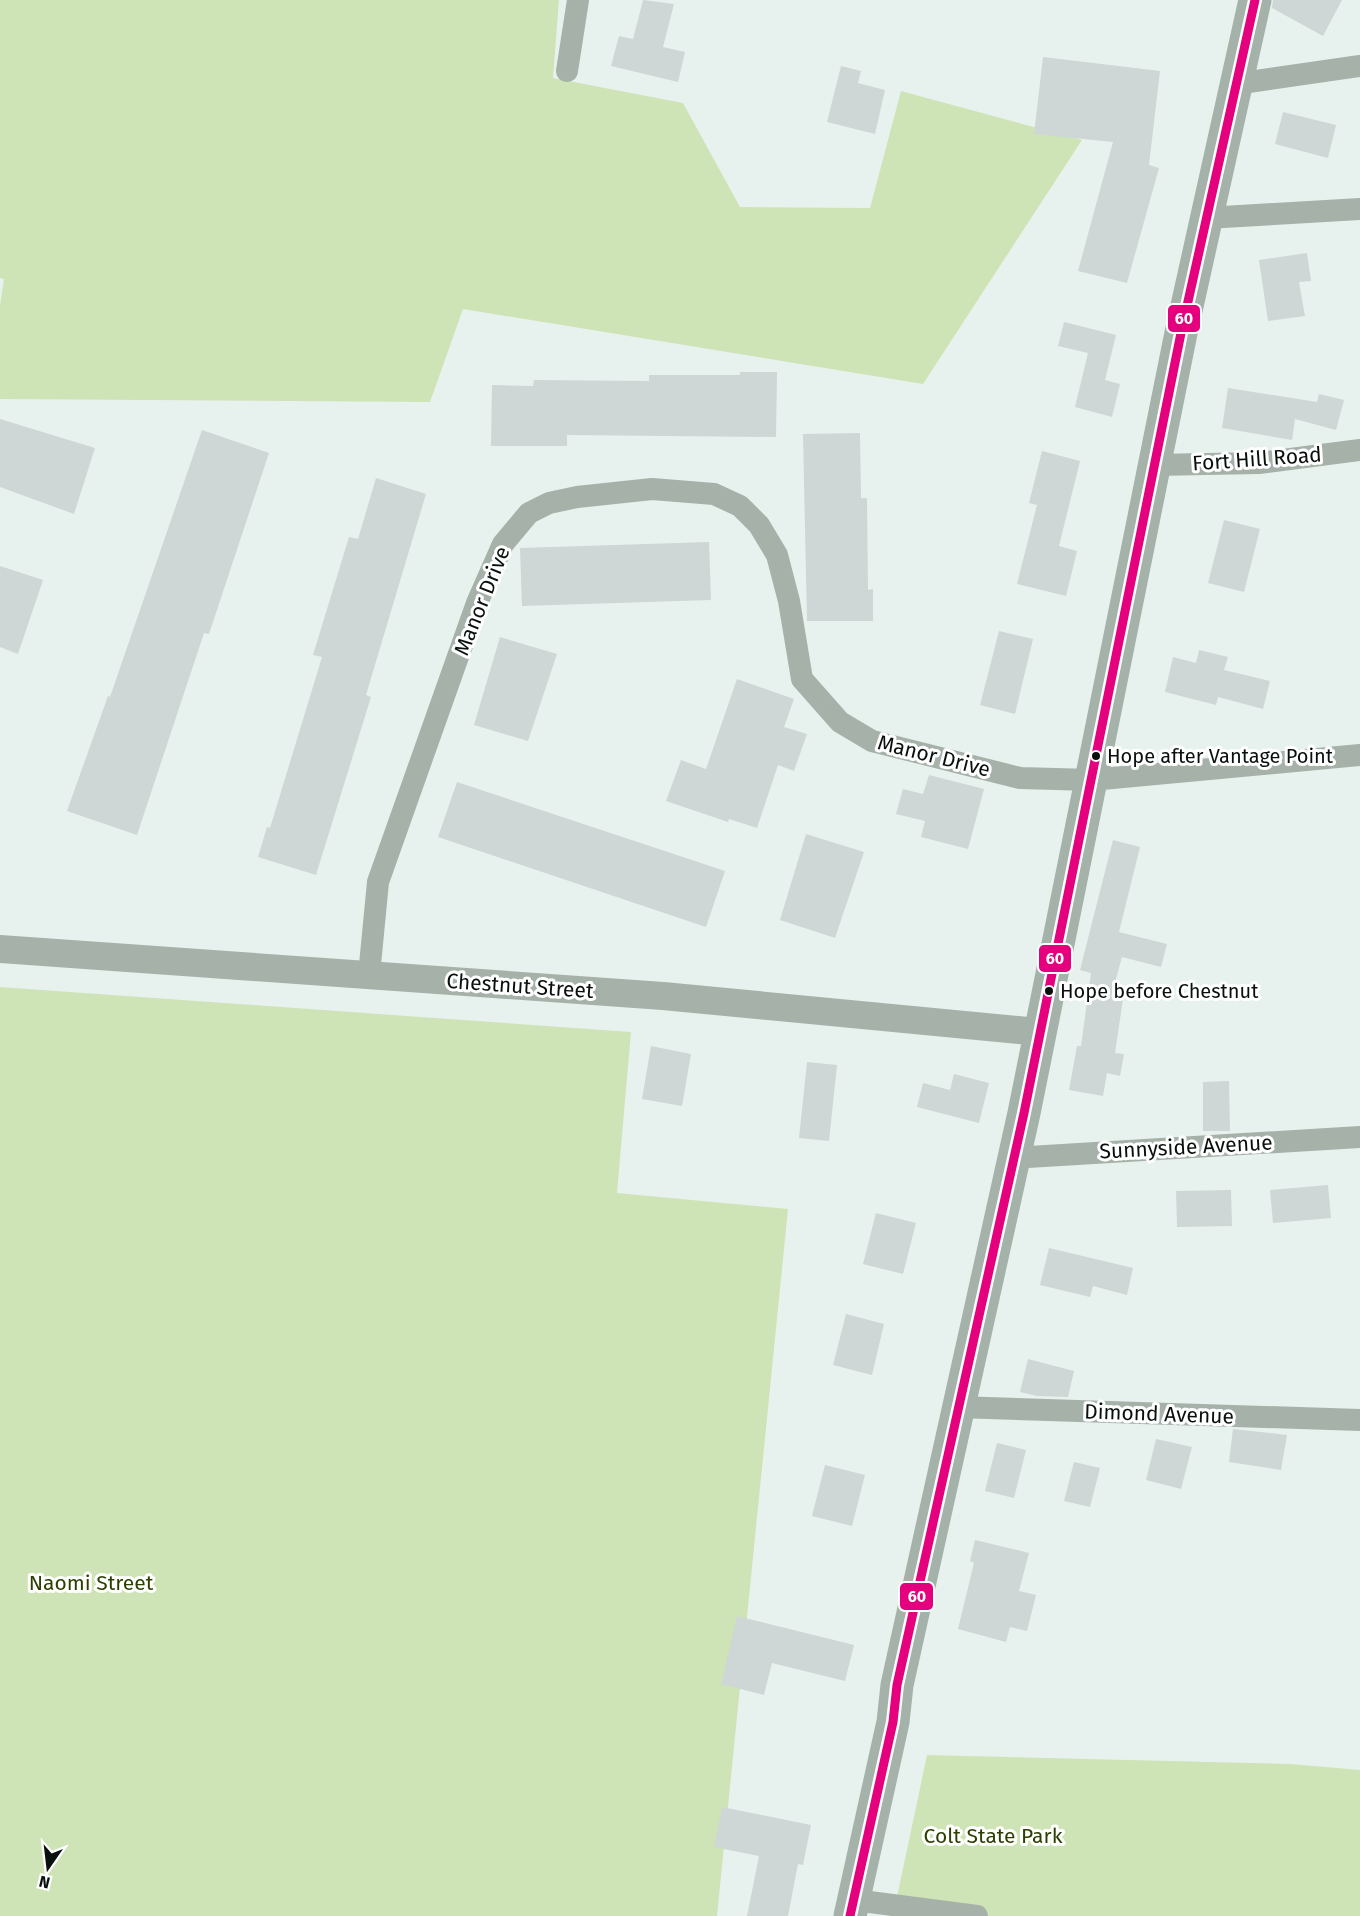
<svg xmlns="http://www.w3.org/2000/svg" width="1360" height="1916" font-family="'Fira Sans',sans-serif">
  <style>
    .green { fill: #cee4b6 }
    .building { fill: #ced6d6 }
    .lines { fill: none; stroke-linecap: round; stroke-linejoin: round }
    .minor { stroke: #a6b1a9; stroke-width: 22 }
    .tertiary { stroke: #a6b1a9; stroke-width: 28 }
    .primary { stroke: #a5b2aa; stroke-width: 33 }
    .bus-1-casing { stroke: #fefefe; stroke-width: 14 }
    .bus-1 { stroke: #e5007d; stroke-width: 9 }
    .bus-dot { fill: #080f0d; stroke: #fefefe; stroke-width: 2 }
    .labels { text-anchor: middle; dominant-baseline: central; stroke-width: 6; stroke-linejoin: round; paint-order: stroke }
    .bus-label { font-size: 20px; fill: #080f0d; stroke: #fefefe; text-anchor: start }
    .street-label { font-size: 21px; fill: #080f0d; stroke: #fefefe }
    .park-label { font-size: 21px; fill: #2d3f00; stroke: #fefefe }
    .line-badge { stroke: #fefefe; stroke-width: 2 }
    .badge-label { font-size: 16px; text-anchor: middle; font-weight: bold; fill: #fff }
  </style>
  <rect width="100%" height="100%" fill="#e7f2ef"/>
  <!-- green -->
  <path class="green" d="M0,0h559l-6,78 130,25 57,104 130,1 31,-117 181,49 -159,244 -460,-75 -33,93 -430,-3v-93l4,-27 -4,-1z
    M0,987l631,45 -14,161 171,16 -71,707h-717z
    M927,1755l364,9 69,6v146h-467z"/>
  <!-- building -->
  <path class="building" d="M643,0l31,4 -11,43 22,5 -7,30 -67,-16 8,-30 14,3z
    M1273,0h69l-19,36 -51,-28z
    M1043,57l117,14 -11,94 10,3 -32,115 -49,-12 35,-129 -79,-8z
    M841,66l20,5 -3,12 27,7 -10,44 -48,-12z
    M1283,112l53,13 -8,33 -53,-14z
    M1307,253l4,28 -12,1 6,34 -37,5 -9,-61z
    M1064,322l52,13 -11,45 15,4 -8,33 -37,-10 13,-54 -30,-7z
    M740,372h37l-1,65 -209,-2v11h-76l1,-61 41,1 1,-6 115,1v-6h91z
    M1228,388l89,14 2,-8 25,6 -8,30 -41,-11 -3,21 -70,-12z
    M0,419l95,29 -21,66 -74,-27z
    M202,430l67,23 -60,181 -5,-1 -67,202 -70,-24 41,-115 2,1z
    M860,433l1,65h6l1,92 5,-1v32h-66l-4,-187z
    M1042,451l38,10 -21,85 18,5 -11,45 -49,-12 20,-79 -8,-2z
    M376,478l50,16 -60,201 5,2 -55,178 -58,-18 9,-30 3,1 52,-171 -9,-2 36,-118 9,2z
    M1224,520l36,9 -16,63 -36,-9z
    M709,542l2,58 -189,6 -2,-58z
    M0,566l43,14 -25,74 -18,-7z
    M999,631l34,8 -18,75 -35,-9z
    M500,637l57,17 -29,87 -54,-16z
    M1199,650l29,7 -4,13 46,11 -7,28 -45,-12 -2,8 -51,-13 8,-35 23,6z
    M737,679l57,20 -10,28 23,7 -13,37 -16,-6 -21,63 -28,-9 -1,3 -62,-21 15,-41 25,9z
    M929,775l55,14 -16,60 -47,-12 4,-16 -29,-7 7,-25 20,5z
    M457,782l268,89 -19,56 -268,-90z
    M806,834l58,18 -29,86 -55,-18z
    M1113,840l27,7 -21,85 48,12 -6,23 -39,-10 -11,40 12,2 -8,54 9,1 -4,22 -13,-3 -4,23 -34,-6 8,-44h4l10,-73 -11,-3z
    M651,1046l40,8 -9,52 -40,-7z
    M807,1062l30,3 -8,76 -30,-3z
    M954,1074l35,9 -10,40 -62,-16 6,-24 27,7z
    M1229,1081l1,50h-27v-49z
    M1328,1185l3,33 -58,5 -3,-33z
    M1231,1190l1,36 -55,1 -1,-36z
    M876,1213l40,10 -13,51 -40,-10z
    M1049,1248l84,20 -6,27 -34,-9 -3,11 -50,-12z
    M846,1314l38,10 -12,51 -39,-10z
    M1028,1359l46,12 -6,26 -31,-1 -17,-4z
    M1233,1429l54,6 -6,35 -52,-8z
    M1156,1439l36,8 -11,42 -35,-9z
    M997,1443l29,7 -12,48 -29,-7z
    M1074,1462l26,6 -10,39 -26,-6z
    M825,1465l40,10 -13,51 -40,-10z
    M975,1540l54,13 -10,38 17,4 -9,36 -17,-4 -4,15 -48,-13 16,-66 -4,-2z
    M737,1616l117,29 -9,36 -73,-18 -8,32 -43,-11z
    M722,1807l89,18 -8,40 -5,-1 -10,52h-41l12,-60 -45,-9z"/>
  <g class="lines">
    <!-- minor -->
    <path class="minor" d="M567,71l11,-71
      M1235,84l125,-18
      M1206,218l154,-9
      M1154,465l105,-2 101,-13
      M369,975l9,-93 99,-279 26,-59 26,-31 20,-10 28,-6 75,-8 62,5 26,12 19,19 18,30 12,46 13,78 38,43 32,19 148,37 71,2 269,-25
      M1013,1158l347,-21
      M957,1407l403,13
      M854,1900l123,16"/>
    <!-- tertiary -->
    <path class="tertiary" d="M0,949l663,47 376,36"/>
    <!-- primary -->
    <path class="primary" d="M850,1916l43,-194 4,-37 127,-572 157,-780 74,-333"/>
    <defs>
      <path id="bus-1" d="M850,1916l43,-194 4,-37 127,-572 157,-780 74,-333"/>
    </defs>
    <!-- bus-1 casing -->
    <use href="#bus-1" class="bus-1-casing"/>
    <!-- bus-1 -->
    <use href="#bus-1" class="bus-1"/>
  </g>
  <!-- markers -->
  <g class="bus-dot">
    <circle cx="1096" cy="756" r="5"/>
    <circle cx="1049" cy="991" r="5"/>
  </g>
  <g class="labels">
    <!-- bus labels -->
    <g class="bus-label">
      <text x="1107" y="756">Hope after Vantage Point</text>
      <text x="1060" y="991">Hope before Chestnut</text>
    </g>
    <!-- street labels -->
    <g class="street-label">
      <text transform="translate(1257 459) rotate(-4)">Fort Hill Road</text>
      <text transform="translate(482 601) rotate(-68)">Manor Drive</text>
      <text transform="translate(934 756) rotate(14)">Manor Drive</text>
      <text transform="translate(520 986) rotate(4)">Chestnut Street</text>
      <text transform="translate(1186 1147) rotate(-3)">Sunnyside Avenue</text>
      <text transform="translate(1159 1414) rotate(2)">Dimond Avenue</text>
    </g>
    <!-- park labels -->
    <g class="park-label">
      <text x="91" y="1583">Naomi Street</text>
      <text x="993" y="1836">Colt State Park</text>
    </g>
  </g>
  <g class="line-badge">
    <rect x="1167" y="304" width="34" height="29" rx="6" fill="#e5007d"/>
    <rect x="1038" y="944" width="34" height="29" rx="6" fill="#e5007d"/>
    <rect x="899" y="1582" width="35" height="29" rx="6" fill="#e5007d"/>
  </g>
  <g class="badge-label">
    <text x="1184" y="324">60</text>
    <text x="1055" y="964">60</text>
    <text x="917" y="1602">60</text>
  </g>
  <!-- north arrow -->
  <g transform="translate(48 1868) rotate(194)" stroke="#fefefe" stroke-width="4.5" paint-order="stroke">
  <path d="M0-4.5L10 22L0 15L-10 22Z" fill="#080f0d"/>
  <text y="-9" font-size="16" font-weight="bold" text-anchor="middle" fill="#080f0d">N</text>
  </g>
</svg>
